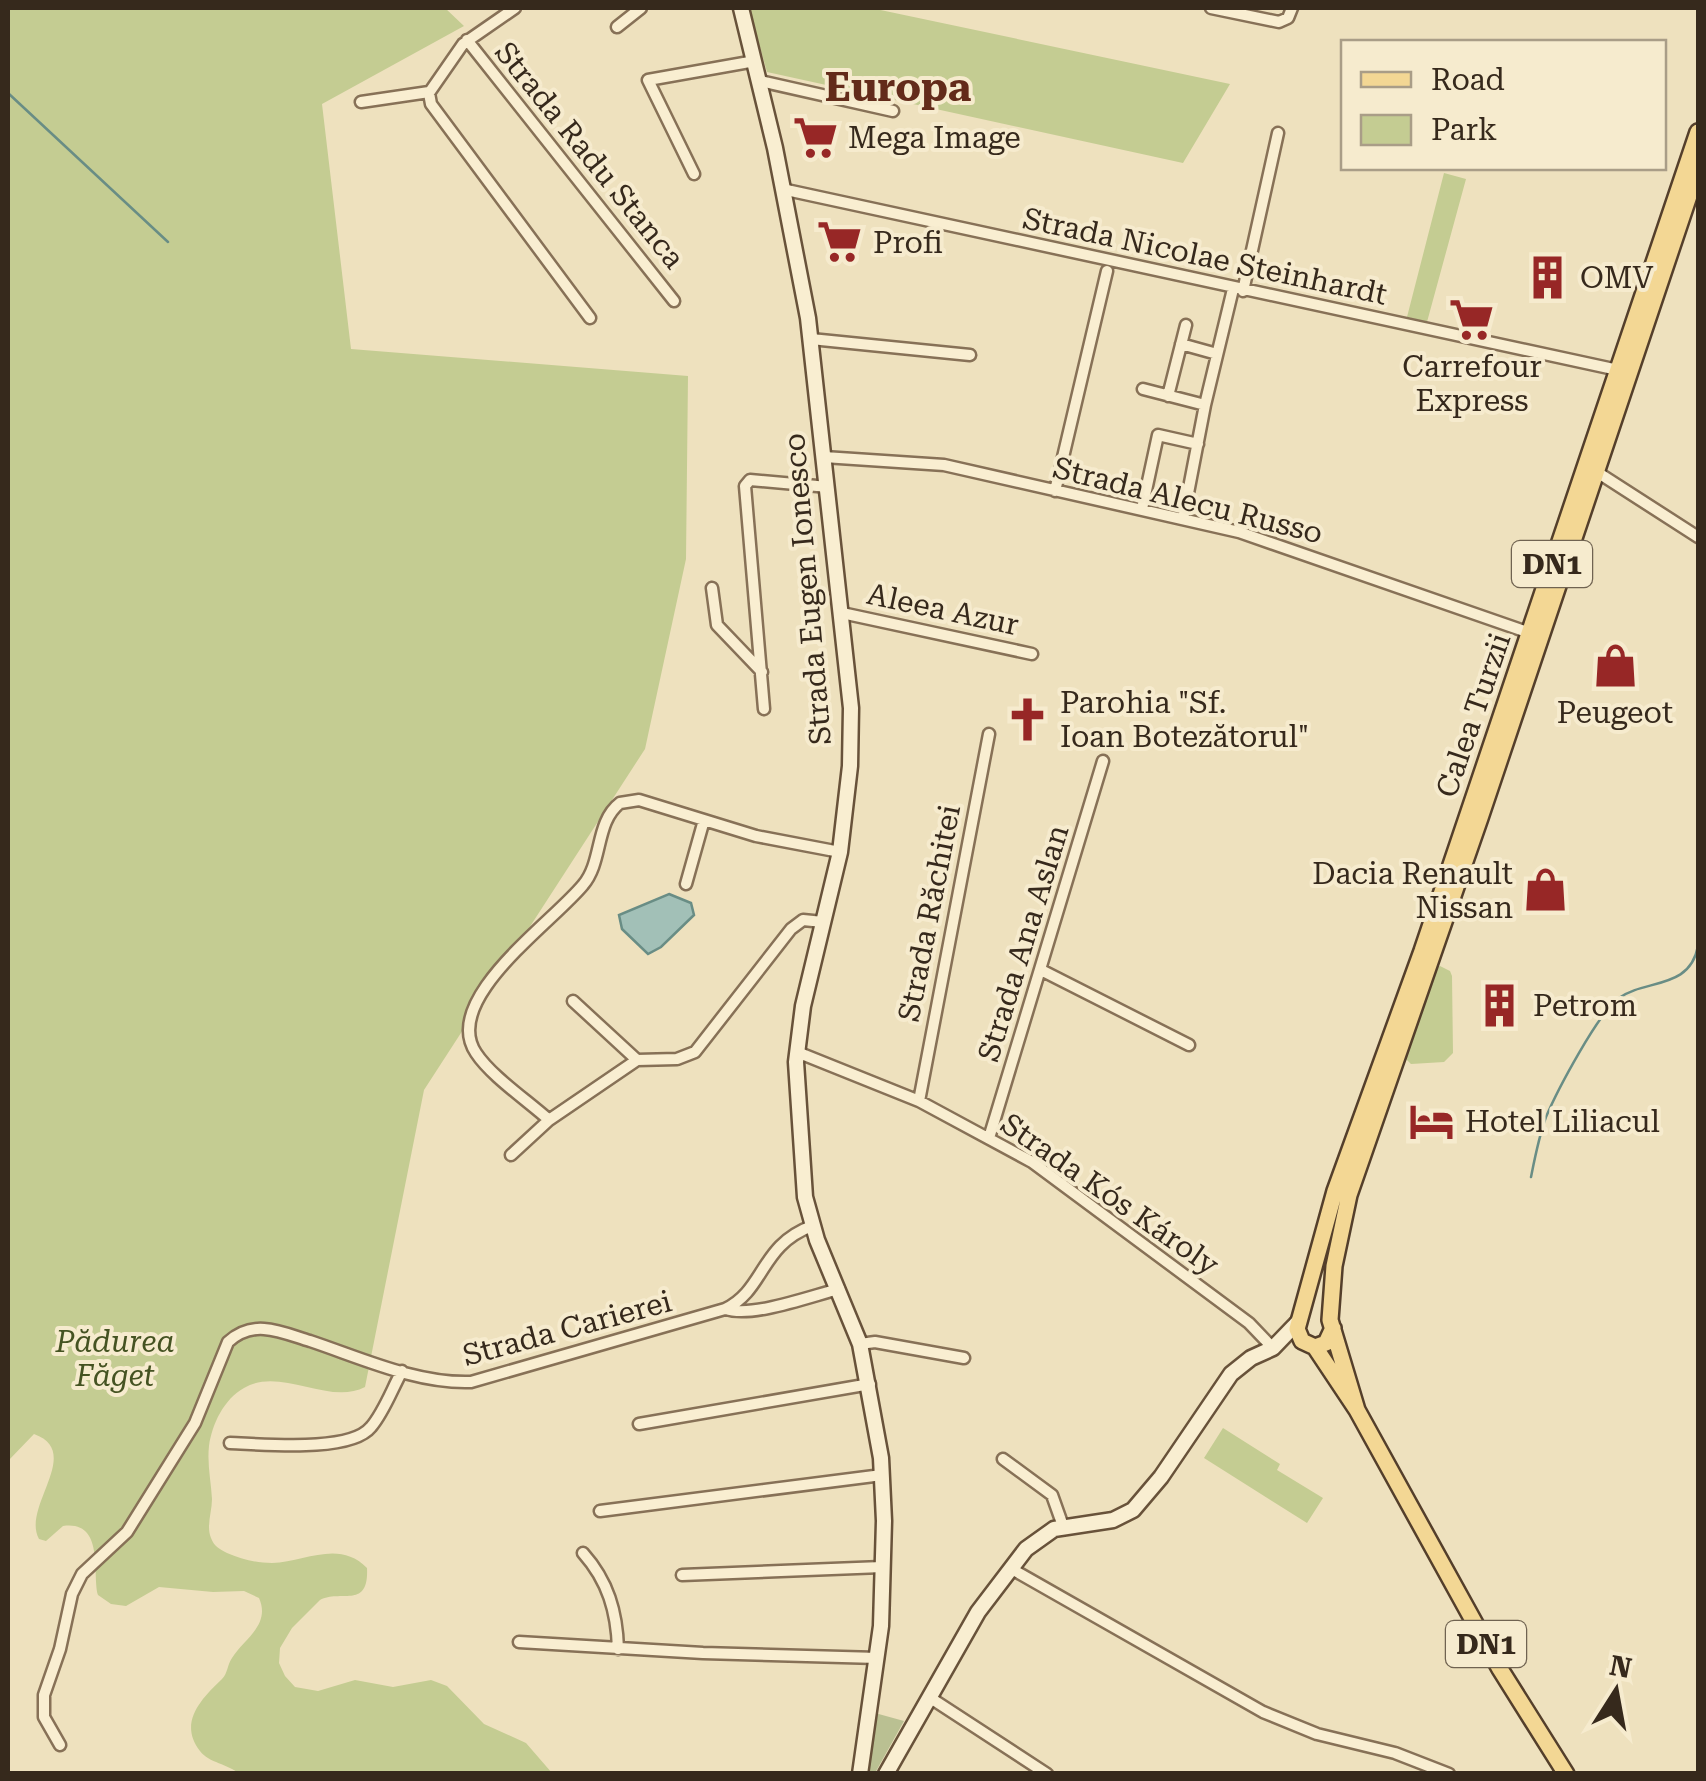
<svg xmlns="http://www.w3.org/2000/svg" width="1706" height="1781" font-family="'Roboto Serif',serif">
  <style>
    .green { fill: #c4cc92 }
    .cemetery { fill: #bac092 }
    .water { fill: #a2c0b7; stroke: #698d85; stroke-width: 2.5 }
    .lines { fill: none; stroke-linecap: round; stroke-linejoin: round }
    .stream { stroke: #698d85; stroke-width: 2.5 }
    .street-casing { stroke: #877157; stroke-width: 15 }
    .secondary-casing { stroke: #68523a; stroke-width: 19 }
    .primary-casing { stroke: #543f2b; stroke-width: 20 }
    .street { stroke: #f9eed1; stroke-width: 10 }
    .secondary { stroke: #f9eed1; stroke-width: 14 }
    .primary { stroke: #f3d794; stroke-width: 15 }
    .labels { text-anchor: middle; dominant-baseline: central; stroke-width: 8; stroke-linejoin: round; paint-order: stroke }
    .shield { fill: #f6ebce; stroke: #706351; stroke-width: 2.5 }
    .shield-label { font-size: 28px; font-weight: bold; fill: #36291c }
    .poi-label { font-size: 30px; fill: #36291c; stroke: #f6ebce; text-anchor: start }
    .street-label { font-size: 30px; fill: #36291c; stroke: #f6ebce }
    .park-label { font-size: 30px; font-style: italic; fill: #455322; stroke: #f6ebce }
    .district-label { font-size: 40px; font-weight: bold; fill: #632b1a; stroke: #f6ebce }
  </style>
  <rect width="100%" height="100%" fill="#eee1be"/>
  <!-- green -->
  <path class="green" d="M8,8h437l19,18 -142,78 29,245 337,27 -2,183 -41,190 -221,341 -59,297c-36,19 -85,-21 -121,1 -20,11 -32,36 -35,58 -2,18 2,35 3,53 0,13 -6,27 -1,39 3,8 8,11 16,15 14,6 29,10 45,10 33,-1 67,-24 95,5 2,42 -26,21 -47,32l-28,28 -12,20 -1,15 6,13 10,11 23,4 37,-11 38,7 38,-7 16,6 37,38 42,19 26,30 -312,1c-12,-10 -31,-11 -40,-23 -22,-28 1,-52 22,-72 6,-6 5,-14 10,-21 12,-19 39,-33 27,-60l-15,-7 -31,1 -54,-5 -33,19 -15,-2 -13,-9c-6,-21 7,-75 -35,-69l-17,15 -7,-2c-18,-32 45,-87 -5,-105l-26,27z
    M749,8h122l359,76 -47,79 -416,-91z
    M1444,173l22,6 -39,143 -20,-5z
    M1440,966l10,5 2,5 1,77 -9,9 -33,2 -7,-7 31,-89z
    M1223,1428l57,36 -3,6 46,28 -16,25 -103,-65z"/>
  <!-- cemetery -->
  <path class="cemetery" d="M875,1713l29,8 -29,52 -13,1z"/>
  <!-- water -->
  <path class="water" d="M669,894l22,9 3,12 -33,32 -13,7 -26,-25 -3,-14z"/>
  <g class="lines">
    <!-- stream -->
    <path class="stream" d="M8,93l160,149
      M1531,1177c4,-20 8,-41 15,-60 11,-26 52,-104 73,-119 26,-19 71,-8 79,-52"/>
    <defs>
      <path id="street" d="M515,8l-52,36 -34,49 2,11 159,214
        M1211,8l68,14 9,-4 4,-10
        M617,27l24,-19
        M467,40l207,261
        M760,81l133,30
        M361,102l68,-10
        M694,174l-46,-94 107,-19
        M782,189l836,181
        M1243,291l35,-158
        M811,339l159,16
        M1181,344l36,10
        M1143,389l62,16
        M1168,396l18,-71
        M824,457l120,8 295,67 291,101
        M1597,472l101,65
        M1055,491l52,-220
        M1142,509l16,-74 40,9
        M1183,519l22,-114 28,-116
        M712,588l5,37 45,47
        M842,613l190,41
        M764,709l-19,-223 5,-6 78,7
        M686,884l18,-64
        M823,922l-20,-2 -12,9 -96,123 -18,7 -40,1 -88,60c-21,-19 -58,-44 -73,-67 -36,-53 76,-130 107,-168 20,-23 12,-63 37,-82l19,-3 117,36 84,16
        M1041,970l148,75
        M573,1001l64,59
        M797,1052l122,49 113,61 217,161 24,25
        M919,1101l70,-367
        M989,1138l114,-377
        M511,1155l38,-35
        M726,1309c26,9 85,-13 113,-20
        M860,1344l15,-2 89,16
        M639,1424l231,-40
        M230,1443c32,1 120,10 141,-16 13,-15 21,-38 31,-56
        M1003,1459l49,36 11,31
        M600,1511l282,-36
        M583,1553c25,28 34,59 35,96
        M1010,1568l253,144 54,22 78,19 54,21
        M682,1575l200,-8
        M519,1642l184,11 175,5
        M929,1697l118,77
        M60,1745l-16,-28v-22l16,-46 12,-55 10,-20 45,-42 68,-109 33,-81c11,-10 22,-14 36,-13 16,1 32,8 46,12 51,17 107,43 161,41l254,-73c40,-19 35,-64 87,-83"/>
      <path id="secondary" d="M741,8l34,140 33,170 43,390 -1,58 -10,86 -37,154 -7,56 9,135 12,43 43,104 21,114 3,63 -3,105 -21,148
        M886,1774l92,-162 48,-63 28,-20 59,-9 20,-10 28,-33 70,-103 20,-16 22,-10 25,-26"/>
      <path id="primary" d="M1333,1328l-7,15 -11,4 -13,-6 -5,-12 38,-138 87,-240 276,-819
        M1315,1347l42,63 143,259 66,105
        M1357,1410l-27,-90 4,-54 15,-71 131,-377 218,-649"/>
    </defs>
    <!-- street casing -->
    <use href="#street" class="street-casing"/>
    <!-- secondary casing -->
    <use href="#secondary" class="secondary-casing"/>
    <!-- primary casing -->
    <use href="#primary" class="primary-casing"/>
    <!-- street -->
    <use href="#street" class="street"/>
    <!-- secondary -->
    <use href="#secondary" class="secondary"/>
    <!-- primary -->
    <use href="#primary" class="primary"/>
  </g>
  <!-- icons -->
  <defs>
    <symbol id="supermarket-bare" viewBox="-9 -9 18 18"><path d="M-6-5.5h2.5l.6 2H6L4.5 2H-2.5L-4.4-4H-6ZM-1.5 3.2a1.3 1.3 0 1 0 .1 0ZM3 3.2a1.3 1.3 0 1 0 .1 0Z" fill="#972726" stroke="#f6ebce" stroke-width="2.5" paint-order="stroke"/></symbol>
    <symbol id="building-bare" viewBox="-9 -9 18 18"><path d="M-4-6H4V6H1V3H-1V6H-4ZM-2.5-4.3h1.7v1.8h-1.7ZM.8-4.3h1.7v1.8H.8ZM-2.5-1h1.7V.8h-1.7ZM.8-1h1.7V.8H.8Z" fill="#972726" stroke="#f6ebce" stroke-width="2.5" paint-order="stroke"/></symbol>
    <symbol id="shop-bare" viewBox="-9 -9 18 18"><path d="M-5-2.5h2.3a2.7 3.5 0 0 1 5.4 0H5L5.5 6h-11ZM-1.5-2.5h3a1.5 2.3 0 0 0-3 0Z" fill="#972726" stroke="#f6ebce" stroke-width="2.5" paint-order="stroke"/></symbol>
    <symbol id="church-bare" viewBox="-9 -9 18 18"><path d="M-1.2-6h2.4v3.5h3.3v2.4h-3.3V6h-2.4V-.1h-3.3v-2.4h3.3Z" fill="#972726" stroke="#f6ebce" stroke-width="2.5" paint-order="stroke"/></symbol>
    <symbol id="hotel-bare" viewBox="-9 -9 18 18"><path d="M-6-4.5h1.5V1H6V5H4.5V3h-9V5H-6ZM-4 0a1.8 1.8 0 1 1 3.6 0ZM.5 0V-2.5h3Q6-2.5 6 0Z" fill="#972726" stroke="#f6ebce" stroke-width="2.5" paint-order="stroke"/></symbol>
  </defs>
  <g fill-rule="evenodd">
    <use href="#supermarket-bare" x="784" y="106" width="63" height="63"/>
    <use href="#supermarket-bare" x="808" y="210" width="63" height="63"/>
    <use href="#building-bare" x="1516" y="246" width="63" height="63"/>
    <use href="#supermarket-bare" x="1440" y="288" width="63" height="63"/>
    <use href="#shop-bare" x="1584" y="634" width="63" height="63"/>
    <use href="#church-bare" x="996" y="688" width="63" height="63"/>
    <use href="#shop-bare" x="1514" y="858" width="63" height="63"/>
    <use href="#building-bare" x="1468" y="974" width="63" height="63"/>
    <use href="#hotel-bare" x="1400" y="1090" width="63" height="63"/>
  </g>
  <g class="labels">
    <!-- shield labels -->
    <g class="shield">
      <rect x="1512" y="541" width="80" height="46" rx="8"/>
      <rect x="1446" y="1621" width="80" height="46" rx="8"/>
    </g>
    <g class="shield-label">
      <text x="1552" y="564">DN1</text>
      <text x="1486" y="1644">DN1</text>
    </g>
    <!-- poi labels -->
    <g class="poi-label">
      <text x="848" y="137">Mega Image</text>
      <text x="873" y="242">Profi</text>
      <text x="1580" y="277">OMV</text>
      <text x="1472" y="366" text-anchor="middle">Carrefour<tspan x="1472" dy="34">Express</tspan></text>
      <text x="1060" y="702">Parohia "Sf.<tspan x="1060" dy="34">Ioan Botezătorul"</tspan></text>
      <text x="1615" y="712" text-anchor="middle">Peugeot</text>
      <text x="1513" y="873" text-anchor="end">Dacia Renault<tspan x="1513" dy="34">Nissan</tspan></text>
      <text x="1533" y="1005">Petrom</text>
      <text x="1465" y="1121">Hotel Liliacul</text>
    </g>
    <!-- street labels -->
    <g class="street-label">
      <text transform="translate(590 155) rotate(51)">Strada Radu Stanca</text>
      <text transform="translate(1205 256) rotate(12)">Strada Nicolae Steinhardt</text>
      <text transform="translate(1188 500) rotate(14)">Strada Alecu Russo</text>
      <text transform="translate(807 589) rotate(-95)">Strada Eugen Ionesco</text>
      <text transform="translate(943 609) rotate(12)">Aleea Azur</text>
      <text transform="translate(1473 715) rotate(-71)">Calea Turzii</text>
      <text transform="translate(929 913) rotate(-79)">Strada Răchitei</text>
      <text transform="translate(1023 943) rotate(-73)">Strada Ana Aslan</text>
      <text transform="translate(1110 1194) rotate(35)">Strada Kós Károly</text>
      <text transform="translate(567 1328) rotate(-15)">Strada Carierei</text>
    </g>
    <!-- park labels -->
    <g class="park-label">
      <text x="115" y="1341">Pădurea<tspan x="115" dy="34">Făget</tspan></text>
    </g>
    <!-- district labels -->
    <g class="district-label">
      <text x="898" y="87">Europa</text>
    </g>
  </g>
  <!-- border -->
  <rect width="1706" height="1781" fill="none" stroke="#36291c" stroke-width="20"/>
  <!-- legend -->
  <rect x="1341" y="40" width="325" height="130" fill="#f6ebce" stroke="#a99d87" stroke-width="2.5"/>
  <rect x="1361" y="72" width="50" height="15" fill="#f3d794" stroke="#a99d87" stroke-width="2.5"/>
  <text x="1431" y="90" font-size="30" fill="#36291c">Road</text>
  <rect x="1361" y="115" width="50" height="30" fill="#c4cc92" stroke="#a99d87" stroke-width="2.5"/>
  <text x="1431" y="140" font-size="30" fill="#36291c">Park</text>
  <!-- north arrow -->
  <g transform="translate(1616 1691) rotate(11)" stroke="#f6ebce" stroke-width="8" paint-order="stroke">
  <path d="M0-8L18 38L0 25L-18 38Z" fill="#36291c"/>
  <text y="-15" font-size="28" font-weight="bold" text-anchor="middle" fill="#36291c">N</text>
  </g>
</svg>
